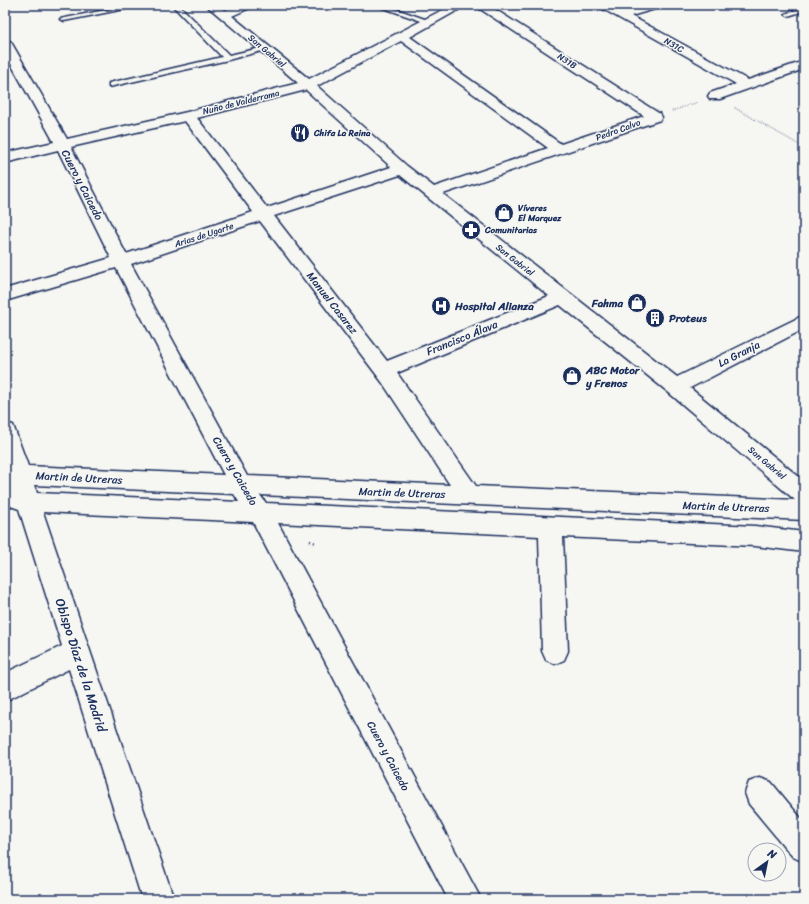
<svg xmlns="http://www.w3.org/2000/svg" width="809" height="904" font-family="Sriracha,sans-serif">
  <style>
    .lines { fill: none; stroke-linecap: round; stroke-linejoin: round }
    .lane-casing { stroke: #1b2f5e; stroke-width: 3 }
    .street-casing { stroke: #1b2f5e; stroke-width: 3 }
    .path-far2 { stroke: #1b2f5e; stroke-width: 1.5; stroke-dasharray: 0.5 2; stroke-linecap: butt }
    .path-far1 { stroke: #1b2f5e; stroke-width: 2; stroke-dasharray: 1 2.5; stroke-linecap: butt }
    .path { stroke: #1b2f5e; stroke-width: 2.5; stroke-dasharray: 1 3; stroke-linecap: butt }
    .lane { fill: #f6f6f2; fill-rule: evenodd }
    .street { fill: #f6f6f2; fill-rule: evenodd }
    .labels { text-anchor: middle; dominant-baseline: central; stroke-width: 3; stroke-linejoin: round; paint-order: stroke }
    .far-street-label { font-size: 9px; fill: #1b2f5e; stroke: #f6f6f2 }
    .far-poi-label { font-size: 9px; font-weight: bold; fill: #1b2f5e; stroke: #f6f6f2; text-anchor: start }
    .street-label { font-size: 11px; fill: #1b2f5e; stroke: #f6f6f2 }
    .poi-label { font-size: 11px; font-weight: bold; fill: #1b2f5e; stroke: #f6f6f2; text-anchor: start }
    .near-street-label { font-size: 13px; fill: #1b2f5e; stroke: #f6f6f2 }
  </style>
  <rect width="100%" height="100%" fill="#f6f6f2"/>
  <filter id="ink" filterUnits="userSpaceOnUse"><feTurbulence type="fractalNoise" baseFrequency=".025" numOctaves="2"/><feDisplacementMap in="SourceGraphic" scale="8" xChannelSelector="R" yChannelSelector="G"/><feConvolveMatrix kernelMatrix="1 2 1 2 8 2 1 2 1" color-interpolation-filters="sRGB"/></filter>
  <g filter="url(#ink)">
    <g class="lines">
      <defs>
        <path id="lane" d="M131,5h14l-81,16 -4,-2z
          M172,5h7l50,50 36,-8 4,2 -41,11 -119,27v-4l113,-26z
          M375,5h10l48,17 -6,1z
          M804,7v4l-16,5 -3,-2z"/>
        <path id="street" d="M206,5h13l6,5 13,-5h16l-2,2 -20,9 77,63 143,-74h15l-57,32 151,107 83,-28 -170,-111h14l172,109 2,3 -2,3 -217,74 234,183 127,-62v14l-114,59 114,93v39l-544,-25 6,8 489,23 49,6v20l-49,-6 -192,-9 5,114 -4,9 -9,4 -9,-4 -4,-9 -3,-115 -261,-13 203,376h-33l-195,-377 -210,-10 131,387h-32l-73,-230 -64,32v-28l57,-27 -43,-137 -14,-5v-30l2,-2 -2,-7v-42l8,2 15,41 196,9 -108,-207 -111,33v-12l106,-31 -53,-108 -53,13v-10l49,-11 -49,-89v-15l6,4 56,97 120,-27 111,-29zM401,41l147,107 -114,39 -27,-21 -90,-80zM306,90l85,77 -124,41 -70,-90zM185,121l68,91 -127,42 -55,-107zM400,175l149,121 -162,65 -113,-145zM260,221l122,161 68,103 -203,-9 -116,-212zM560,305l108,87 127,108 -319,-14 -79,-113zM34,485l200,9 5,8 -202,-9z
          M596,5h15l11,6 23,-6h19l-2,2 -31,9 117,64 56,-19v8l-84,30h-10l-2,-3 2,-3 26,-9z
          M760,778l11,4 33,40v40l-11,-5 -44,-53 -4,-11 4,-11z"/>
      </defs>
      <!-- lane casing -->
      <use href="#lane" class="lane-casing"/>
      <!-- street casing -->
      <use href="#street" class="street-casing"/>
      <!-- path-far2 -->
      <path class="path-far2" d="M735,108l68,39
        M672,111l26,-9"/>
      <!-- path-far1 -->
      <path class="path-far1" d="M802,146l2,1"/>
      <!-- path -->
      <path class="path" d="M310,541l6,2"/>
      <!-- lane -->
      <use href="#lane" class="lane"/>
      <!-- street -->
      <use href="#street" class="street"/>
    </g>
  </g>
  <!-- icons -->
  <defs>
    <symbol id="restaurant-disc" viewBox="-11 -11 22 22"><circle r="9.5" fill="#1b2f5e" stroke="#f6f6f2"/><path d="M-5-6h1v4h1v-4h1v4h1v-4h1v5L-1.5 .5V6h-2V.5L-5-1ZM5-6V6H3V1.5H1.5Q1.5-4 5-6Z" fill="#fff"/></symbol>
    <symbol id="shop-disc" viewBox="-11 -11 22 22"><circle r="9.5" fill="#1b2f5e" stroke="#f6f6f2"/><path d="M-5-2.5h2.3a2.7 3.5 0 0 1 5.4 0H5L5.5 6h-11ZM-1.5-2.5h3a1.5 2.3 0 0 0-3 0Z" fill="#fff"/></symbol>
    <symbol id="pharmacy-disc" viewBox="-11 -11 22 22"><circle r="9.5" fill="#1b2f5e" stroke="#f6f6f2"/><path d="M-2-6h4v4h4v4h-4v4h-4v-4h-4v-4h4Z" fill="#fff"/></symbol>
    <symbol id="hospital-disc" viewBox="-11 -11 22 22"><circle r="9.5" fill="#1b2f5e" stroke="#f6f6f2"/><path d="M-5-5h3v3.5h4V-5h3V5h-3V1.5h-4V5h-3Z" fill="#fff"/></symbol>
    <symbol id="building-disc" viewBox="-11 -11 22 22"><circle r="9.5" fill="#1b2f5e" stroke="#f6f6f2"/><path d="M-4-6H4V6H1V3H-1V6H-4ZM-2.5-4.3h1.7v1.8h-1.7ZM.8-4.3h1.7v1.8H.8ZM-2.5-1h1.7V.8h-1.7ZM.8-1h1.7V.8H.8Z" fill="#fff"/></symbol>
  </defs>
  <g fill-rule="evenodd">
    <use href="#restaurant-disc" x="289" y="122" width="22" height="22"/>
    <use href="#shop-disc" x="493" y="202" width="22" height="22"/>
    <use href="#pharmacy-disc" x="460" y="219" width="22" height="22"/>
    <use href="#shop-disc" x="626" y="292" width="22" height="22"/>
    <use href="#hospital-disc" x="430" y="295" width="22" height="22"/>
    <use href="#building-disc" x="644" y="307" width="22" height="22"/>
    <use href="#shop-disc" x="561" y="365" width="22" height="22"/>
  </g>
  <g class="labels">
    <!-- far-street labels -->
    <g class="far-street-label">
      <text transform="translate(674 45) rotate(29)">N31C</text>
      <text transform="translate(267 51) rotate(40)">San Gabriel</text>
      <text transform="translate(567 61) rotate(33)">N31B</text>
      <text transform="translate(241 102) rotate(-14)">Nuño de Valderrama</text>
      <text transform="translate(618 130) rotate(-20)">Pedro Calvo</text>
      <text transform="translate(204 235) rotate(-18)">Arias de Ugarte</text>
      <text transform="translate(515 260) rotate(38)">San Gabriel</text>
      <text transform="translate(767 463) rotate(40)">San Gabriel</text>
    </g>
    <!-- far-poi labels -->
    <g class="far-poi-label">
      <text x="314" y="133">Chifa La Reina</text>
      <text x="518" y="208">Víveres<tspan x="518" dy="10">El Marquez</tspan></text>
      <text x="485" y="230">Comunitarias</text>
    </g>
    <!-- street labels -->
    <g class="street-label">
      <text transform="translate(82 185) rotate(63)">Cuero y Caicedo</text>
      <text transform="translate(332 303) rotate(52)">Manuel Casarez</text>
      <text transform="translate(462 338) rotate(-22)">Francisco Álava</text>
      <text transform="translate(739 354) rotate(-27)">La Granja</text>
      <text transform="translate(235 471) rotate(60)">Cuero y Caicedo</text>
      <text transform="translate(79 478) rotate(3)">Martin de Utreras</text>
      <text transform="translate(402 493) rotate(2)">Martin de Utreras</text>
      <text transform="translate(726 507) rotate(2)">Martin de Utreras</text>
      <text transform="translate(388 756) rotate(62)">Cuero y Caicedo</text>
    </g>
    <!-- poi labels -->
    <g class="poi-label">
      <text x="623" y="303" text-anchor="end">Fahma</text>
      <text x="455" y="306">Hospital Alianza</text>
      <text x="669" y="318">Proteus</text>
      <text x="586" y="370">ABC Motor<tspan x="586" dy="13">y Frenos</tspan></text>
    </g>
    <!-- near-street labels -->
    <g class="near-street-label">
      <text transform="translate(81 665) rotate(72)">Obispo Díaz de la Madrid</text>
    </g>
  </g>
  <!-- margin -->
  <rect width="809" height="904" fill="none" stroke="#f6f6f2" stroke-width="20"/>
  <rect x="10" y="10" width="789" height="884" fill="none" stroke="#1b2f5e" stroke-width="1.5" filter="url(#ink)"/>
  <!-- north arrow -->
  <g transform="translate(767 862) rotate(33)"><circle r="19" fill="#f6f6f2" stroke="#9ea6b7"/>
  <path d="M0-3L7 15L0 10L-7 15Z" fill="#1b2f5e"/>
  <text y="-6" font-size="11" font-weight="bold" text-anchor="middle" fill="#1b2f5e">N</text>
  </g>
</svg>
